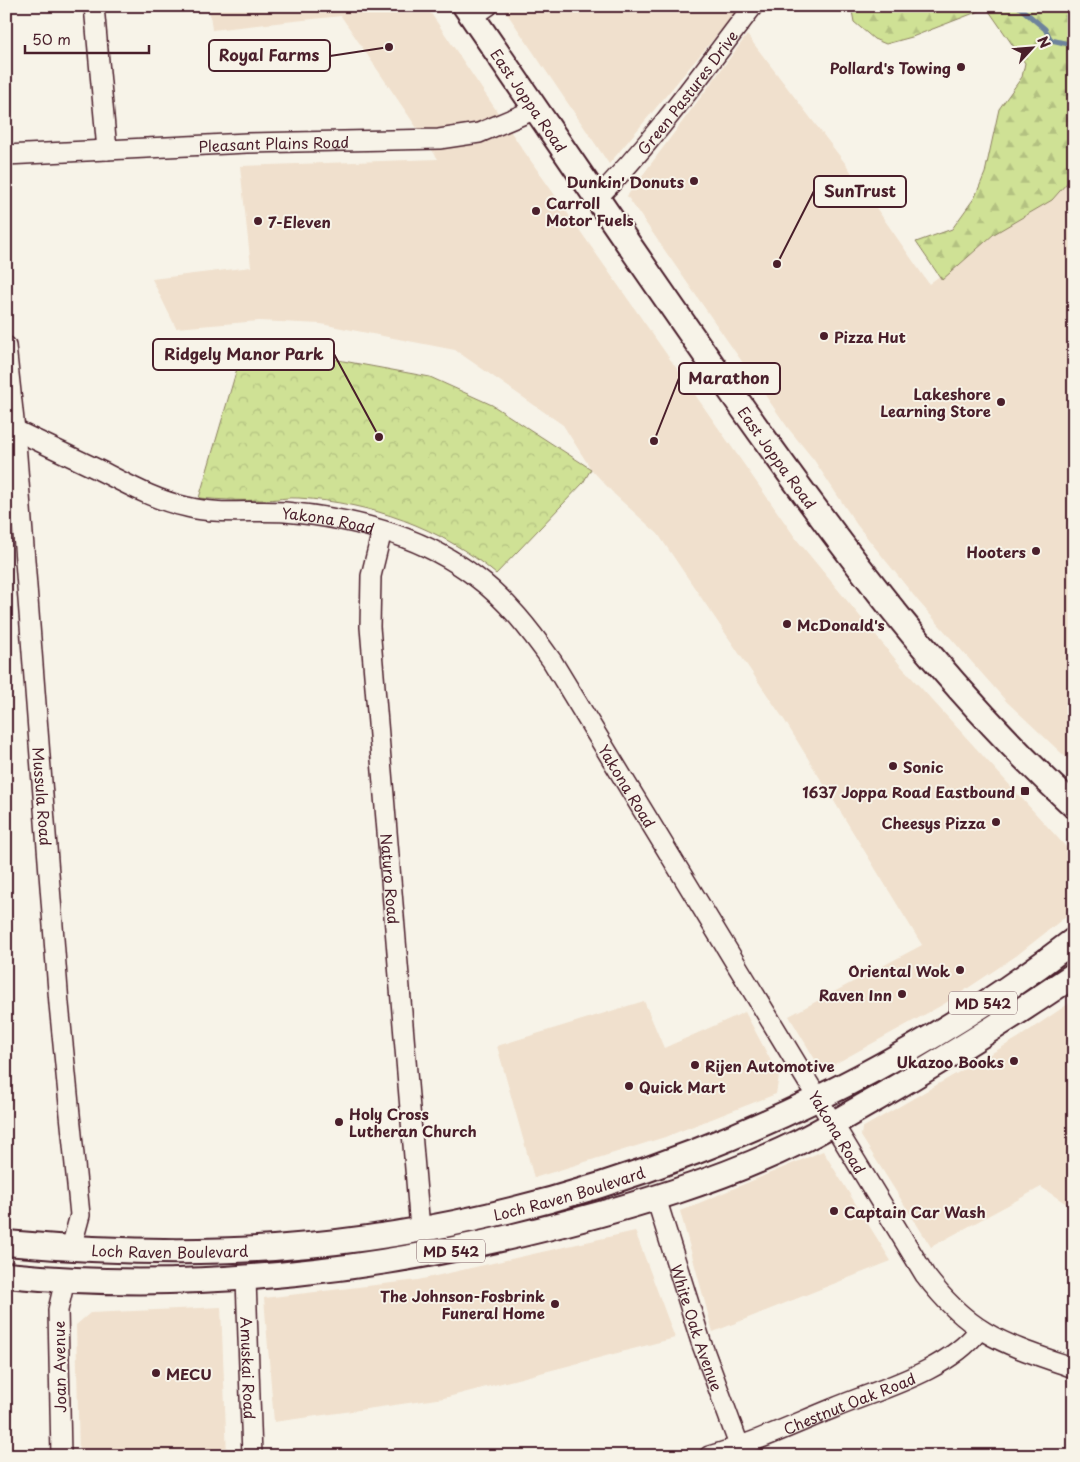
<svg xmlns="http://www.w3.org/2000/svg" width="1080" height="1462" font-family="'Playpen Sans',sans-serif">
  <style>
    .built { fill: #f0e0cd }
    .forest { fill: url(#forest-firs); stroke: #8c8060 }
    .park { fill: url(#park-crowns); stroke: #8c8060 }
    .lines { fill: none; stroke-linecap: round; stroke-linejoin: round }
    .stream { stroke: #6e839c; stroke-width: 5 }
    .minor-casing { stroke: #4a1f2b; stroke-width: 22 }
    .major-casing { stroke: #4a1f2b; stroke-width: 28 }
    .minor { stroke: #f7f3e8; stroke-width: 19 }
    .major { stroke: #f7f3e8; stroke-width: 24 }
    .poi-dot { fill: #4a1f2b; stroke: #f7f3e8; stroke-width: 2 }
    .labels { text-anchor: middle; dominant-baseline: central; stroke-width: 4; stroke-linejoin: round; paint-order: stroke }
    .shield { fill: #f7f3e8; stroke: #7e5f64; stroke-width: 1 }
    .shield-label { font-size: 14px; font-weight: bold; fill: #4a1f2b }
    .poi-label { font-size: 15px; font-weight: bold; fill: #4a1f2b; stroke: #f7f3e8; text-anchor: end }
    .street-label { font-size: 15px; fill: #4a1f2b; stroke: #f7f3e8 }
    .leader { fill: none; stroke: #4a1f2b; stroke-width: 2 }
    .callout-dot { fill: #4a1f2b; stroke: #f7f3e8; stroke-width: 2 }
    .callout { fill: #f7f3e8; stroke: #4a1f2b; stroke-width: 2 }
    .callout-label { font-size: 16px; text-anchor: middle; font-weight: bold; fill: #4a1f2b }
  </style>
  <defs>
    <pattern id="forest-firs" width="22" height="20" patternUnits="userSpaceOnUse" patternTransform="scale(1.25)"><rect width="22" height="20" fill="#cfe195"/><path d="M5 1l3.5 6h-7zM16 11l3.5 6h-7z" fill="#b3c181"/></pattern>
    <pattern id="park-crowns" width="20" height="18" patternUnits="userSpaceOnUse" patternTransform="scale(1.25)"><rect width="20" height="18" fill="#cfe195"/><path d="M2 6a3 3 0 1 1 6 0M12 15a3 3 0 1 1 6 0" fill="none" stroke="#b3c181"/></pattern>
  </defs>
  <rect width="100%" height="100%" fill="#f7f3e8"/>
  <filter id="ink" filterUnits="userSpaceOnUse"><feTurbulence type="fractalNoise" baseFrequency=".02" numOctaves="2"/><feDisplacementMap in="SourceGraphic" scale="10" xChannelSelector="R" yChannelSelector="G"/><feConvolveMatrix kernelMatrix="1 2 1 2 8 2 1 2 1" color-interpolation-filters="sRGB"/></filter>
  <g filter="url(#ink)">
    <!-- built -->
    <path class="built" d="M209,6h217l93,138 278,396 104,126 166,182 7,16v41l-10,13 -48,38 -72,48 -122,67 -33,-55 133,-71 -137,-224 -127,-187 -43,-39 -24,-26 -28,-44 -108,-75 -134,-26 -62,-3 -83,7 -24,-49 99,-12 -11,-101 198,-7 -97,-143 -129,14z
      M502,6h239l-132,158z
      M747,35l98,128 84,121 145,-111v592l-67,-63 -88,-100 -62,-77 -43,-65 -26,-32 -161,-232z
      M1074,1000v209l-33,-22 -110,60 -70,-111 1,-8 156,-90z
      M644,1001l20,47 81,-36 34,64 -3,18 -111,43 -131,41 -37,-132z
      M823,1151l68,110 -178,71 -33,-121z
      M635,1231l40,107 -231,60 -170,24 -10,-124 154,-18z
      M221,1307l6,149h-148l-3,-131 14,-12z"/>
    <!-- forest -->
    <path class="forest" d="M851,6h223v169l-22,25 -58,34 -52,46 -26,-38 36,-13 23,-32 10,-24 14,-64 23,-32 3,-14 -38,-55 -75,29 -26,7 -12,-5 -20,-17z"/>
    <!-- park -->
    <path class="park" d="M241,355l86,3 103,19 62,28 99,64 -8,14 -87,91c-55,-47 -126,-71 -197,-76 -12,-1 -23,2 -35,2 -22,1 -43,0 -65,-2z"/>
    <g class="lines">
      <!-- stream -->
      <path class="stream" d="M1018,6l27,23 6,11 18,4 5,5
        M877,7l4,-1"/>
      <defs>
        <g id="minor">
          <path d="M94,6l13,144"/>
          <path d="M472,17l16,-11"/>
          <path id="s1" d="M6,155l241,-12 192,-4 40,-6 57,-24"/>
          <path id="s2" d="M597,198c58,-58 106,-127 156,-192"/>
          <path id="s3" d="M6,346l9,84 44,574 21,211 -9,33"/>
          <path id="s4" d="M15,430c27,13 55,26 82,39 30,15 57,31 90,38 32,8 65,3 98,5 66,6 138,24 191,65 31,23 54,53 76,84l373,614c46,61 80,69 149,93"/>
          <path id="s5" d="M382,531l-11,45 -1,51 50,602"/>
          <path id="s6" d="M656,1198l45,144 42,114"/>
          <path id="s7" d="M246,1279l6,177"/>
          <path d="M61,1456l-3,-146 7,-30"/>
          <path id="s8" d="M709,1456c43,-12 83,-31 125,-48 46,-19 114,-37 145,-78"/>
        </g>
        <g id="major">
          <path id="s9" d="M465,6c89,129 177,259 267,387 103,146 210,292 342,413"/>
          <path id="s10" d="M6,1243c89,8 179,11 268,5 284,-20 575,-135 800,-308"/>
          <path d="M6,1275c182,18 360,-2 537,-46 88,-22 177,-48 258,-88 26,-13 50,-28 75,-42 67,-39 133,-80 198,-124"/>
        </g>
      </defs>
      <!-- minor casing -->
      <use href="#minor" class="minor-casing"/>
      <!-- major casing -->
      <use href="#major" class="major-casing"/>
      <!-- minor -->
      <use href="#minor" class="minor"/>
      <!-- major -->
      <use href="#major" class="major"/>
    </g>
  </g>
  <!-- markers -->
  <g class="poi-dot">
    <circle cx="961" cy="67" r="5"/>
    <circle cx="694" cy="181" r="5"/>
    <circle cx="536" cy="211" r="5"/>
    <circle cx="258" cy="221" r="5"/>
    <circle cx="824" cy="336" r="5"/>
    <circle cx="1001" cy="402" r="5"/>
    <circle cx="1036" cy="551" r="5"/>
    <circle cx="787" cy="624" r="5"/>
    <circle cx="893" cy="766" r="5"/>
    <rect x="1020" y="786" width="10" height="10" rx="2.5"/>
    <circle cx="996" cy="822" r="5"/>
    <circle cx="960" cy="970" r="5"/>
    <circle cx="902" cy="994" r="5"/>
    <circle cx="1014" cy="1061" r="5"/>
    <circle cx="695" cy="1065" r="5"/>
    <circle cx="629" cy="1086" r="5"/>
    <circle cx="339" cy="1122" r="5"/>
    <circle cx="834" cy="1211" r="5"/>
    <circle cx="555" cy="1304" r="5"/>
    <circle cx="156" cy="1373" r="5"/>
  </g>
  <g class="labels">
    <!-- shield labels -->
    <g class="shield">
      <rect x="949" y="991.5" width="68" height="23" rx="4"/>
      <rect x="417" y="1239.5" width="68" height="23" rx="4"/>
    </g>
    <g class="shield-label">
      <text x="983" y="1003">MD 542</text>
      <text x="451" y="1251">MD 542</text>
    </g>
    <!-- poi labels -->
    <g class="poi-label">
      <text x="951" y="67">Pollard's Towing</text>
      <text x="684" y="181">Dunkin' Donuts</text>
      <text x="546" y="202" text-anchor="start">Carroll<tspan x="546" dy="17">Motor Fuels</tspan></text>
      <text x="268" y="221" text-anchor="start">7-Eleven</text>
      <text x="834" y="336" text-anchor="start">Pizza Hut</text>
      <text x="991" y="393">Lakeshore<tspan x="991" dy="17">Learning Store</tspan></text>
      <text x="1026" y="551">Hooters</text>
      <text x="797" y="624" text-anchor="start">McDonald's</text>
      <text x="903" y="766" text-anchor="start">Sonic</text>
      <text x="1015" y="791">1637 Joppa Road Eastbound</text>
      <text x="986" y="822">Cheesys Pizza</text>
      <text x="950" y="970">Oriental Wok</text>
      <text x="892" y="994">Raven Inn</text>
      <text x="1004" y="1061">Ukazoo Books</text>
      <text x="705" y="1065" text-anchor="start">Rijen Automotive</text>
      <text x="639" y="1086" text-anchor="start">Quick Mart</text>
      <text x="349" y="1113" text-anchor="start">Holy Cross<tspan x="349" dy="17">Lutheran Church</tspan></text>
      <text x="844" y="1211" text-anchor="start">Captain Car Wash</text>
      <text x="545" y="1295">The Johnson-Fosbrink<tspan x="545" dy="17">Funeral Home</tspan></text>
      <text x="166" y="1373" text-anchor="start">MECU</text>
    </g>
    <!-- street labels -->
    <g class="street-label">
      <text stroke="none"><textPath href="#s2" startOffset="139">Green Pastures Drive</textPath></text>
      <text stroke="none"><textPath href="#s9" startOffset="114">East Joppa Road</textPath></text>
      <text stroke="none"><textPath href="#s1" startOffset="268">Pleasant Plains Road</textPath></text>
      <text stroke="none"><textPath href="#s9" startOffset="549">East Joppa Road</textPath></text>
      <text stroke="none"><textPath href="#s4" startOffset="331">Yakona Road</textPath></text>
      <text stroke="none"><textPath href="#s4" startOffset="751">Yakona Road</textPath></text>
      <text stroke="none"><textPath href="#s3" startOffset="452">Mussula Road</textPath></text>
      <text stroke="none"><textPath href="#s5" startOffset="350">Naturo Road</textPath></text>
      <text stroke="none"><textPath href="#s4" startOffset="1156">Yakona Road</textPath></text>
      <text stroke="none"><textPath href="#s10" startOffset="569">Loch Raven Boulevard</textPath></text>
      <text stroke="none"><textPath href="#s10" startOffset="164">Loch Raven Boulevard</textPath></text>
      <text stroke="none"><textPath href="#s6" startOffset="136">White Oak Avenue</textPath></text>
      <text transform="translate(59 1367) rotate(-91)">Joan Avenue</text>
      <text stroke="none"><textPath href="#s7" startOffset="89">Amuskai Road</textPath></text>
      <text stroke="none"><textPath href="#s8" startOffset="150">Chestnut Oak Road</textPath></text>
    </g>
  </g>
  <!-- callouts -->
  <path class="leader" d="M389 47L330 56M777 264L814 191M379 437L334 354M654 441L679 378"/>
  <g class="callout-dot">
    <circle cx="389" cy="47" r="5"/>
    <circle cx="777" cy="264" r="5"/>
    <circle cx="379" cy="437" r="5"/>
    <circle cx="654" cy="441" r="5"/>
  </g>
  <g class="callout">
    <rect x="209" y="40" width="121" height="31" rx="5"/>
    <rect x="814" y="176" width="92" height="31" rx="5"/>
    <rect x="153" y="339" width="181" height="31" rx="5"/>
    <rect x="679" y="363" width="101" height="31" rx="5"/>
  </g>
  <g class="callout-label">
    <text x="269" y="61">Royal Farms</text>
    <text x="860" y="197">SunTrust</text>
    <text x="244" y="360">Ridgely Manor Park</text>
    <text x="729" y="384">Marathon</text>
  </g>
  <!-- margin -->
  <rect width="1080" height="1462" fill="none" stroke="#f7f3e8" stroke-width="25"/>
  <rect x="12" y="12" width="1055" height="1437" fill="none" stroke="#4a1f2b" stroke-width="2" filter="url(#ink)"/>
  <!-- north arrow -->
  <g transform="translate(1032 48) rotate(64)" stroke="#f7f3e8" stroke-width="4" paint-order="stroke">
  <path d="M0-4L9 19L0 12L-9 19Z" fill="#4a1f2b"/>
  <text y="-8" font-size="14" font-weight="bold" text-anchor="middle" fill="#4a1f2b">N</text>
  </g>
  <!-- scale -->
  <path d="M25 45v8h124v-8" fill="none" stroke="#4a1f2b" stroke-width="2.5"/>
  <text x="32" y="45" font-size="15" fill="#4a1f2b" stroke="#f7f3e8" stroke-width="4" paint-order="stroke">50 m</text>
</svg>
